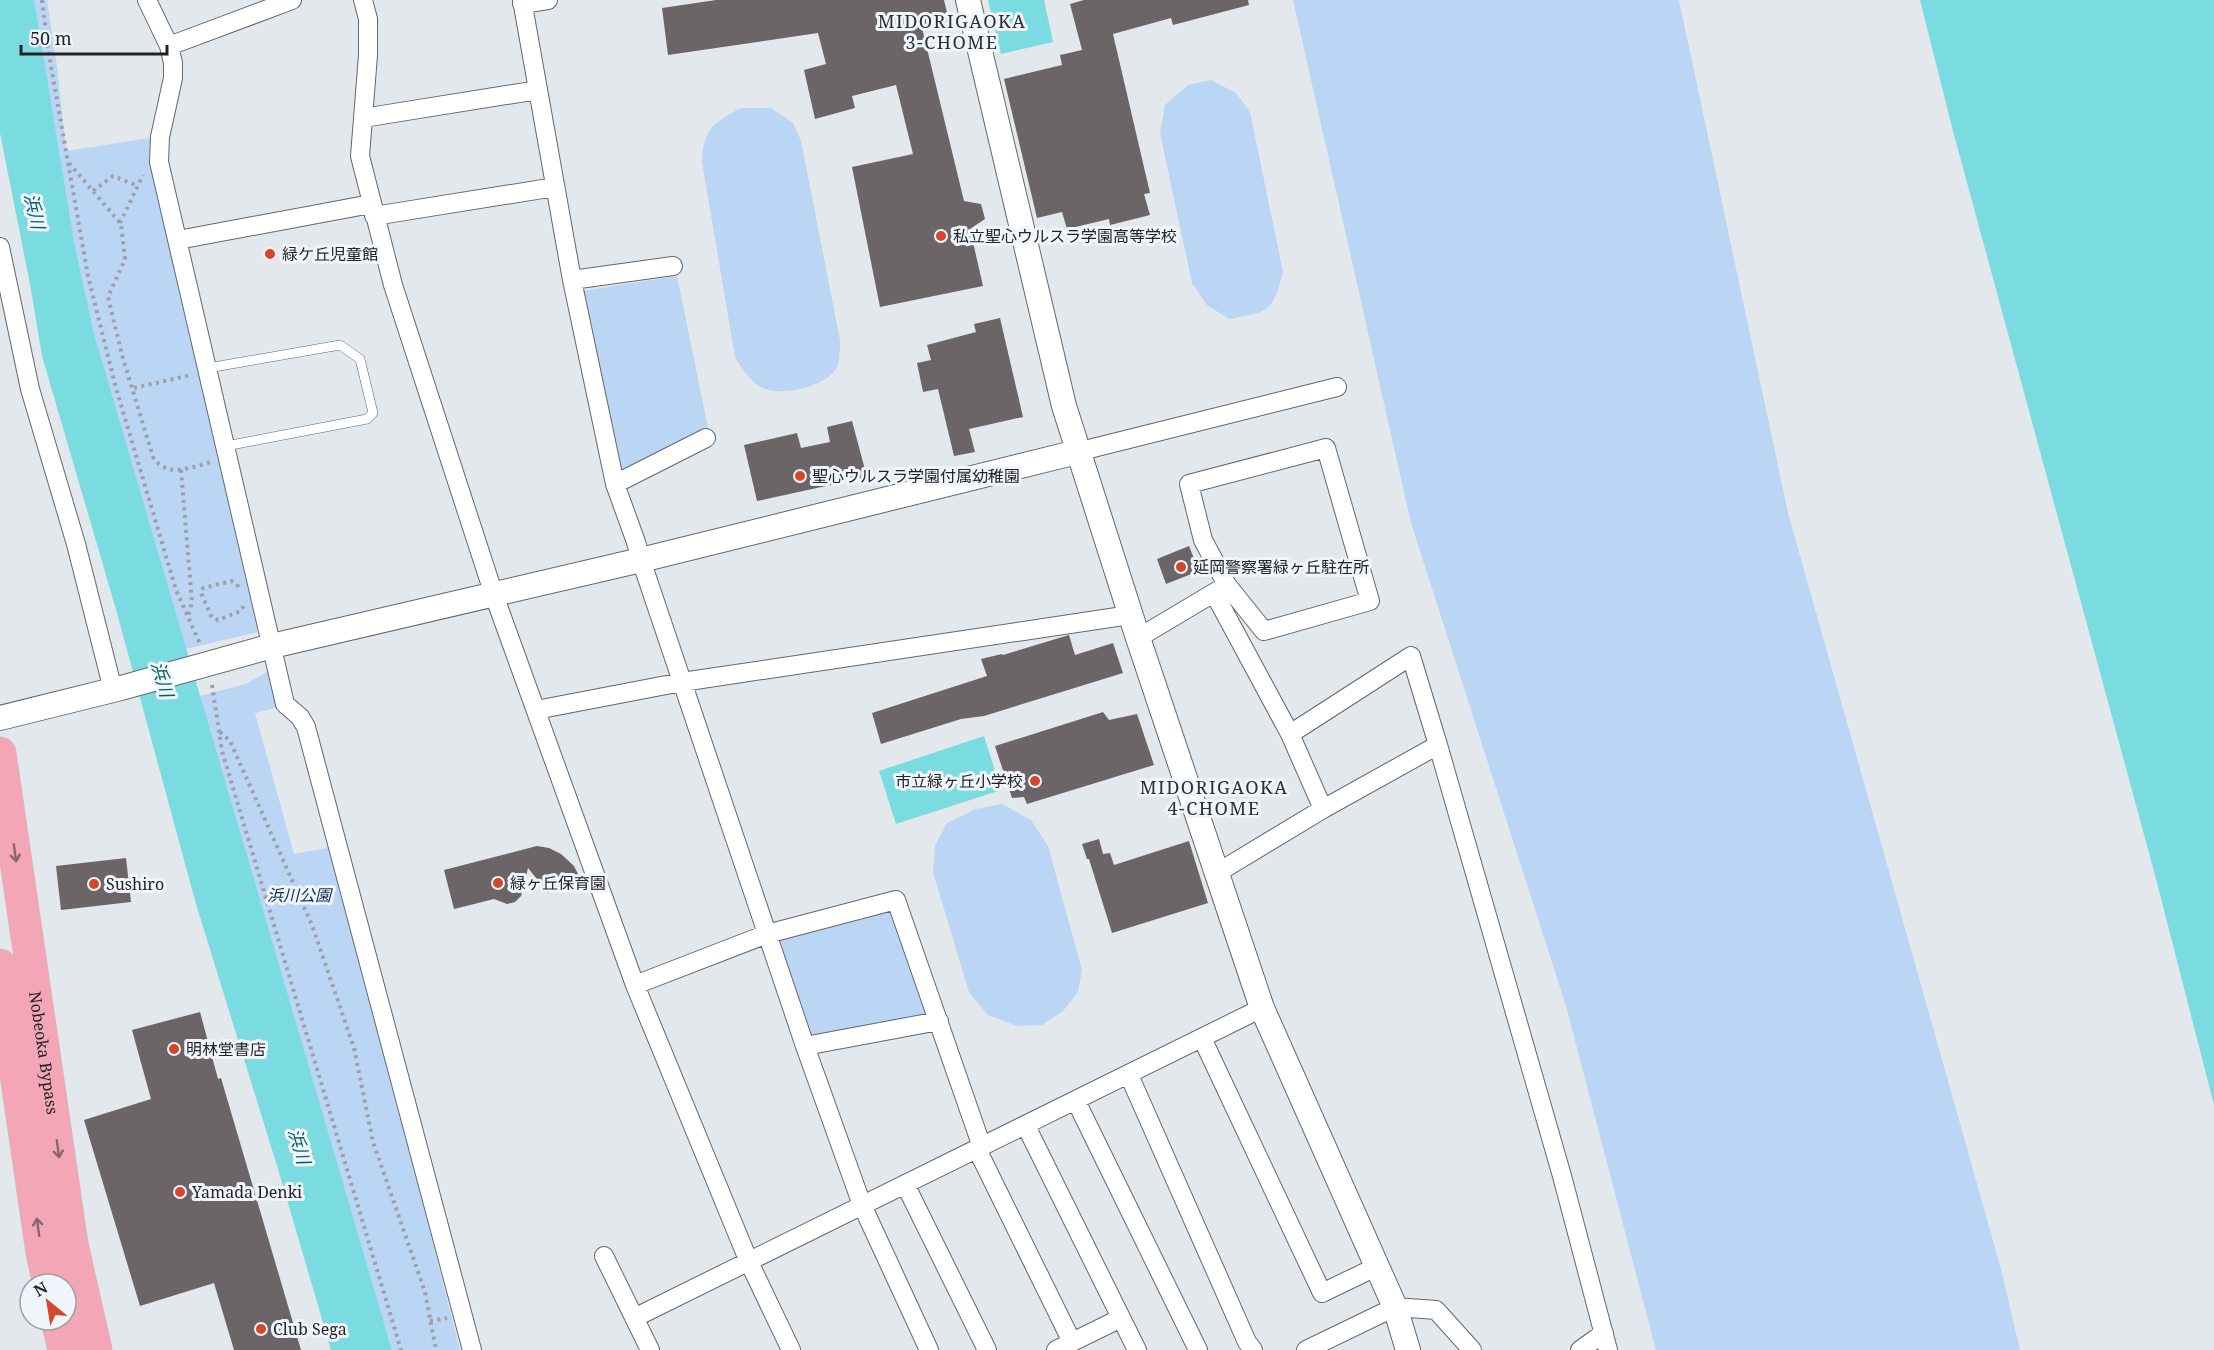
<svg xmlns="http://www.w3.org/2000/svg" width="2214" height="1350" font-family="'Noto Serif','Noto Sans JP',serif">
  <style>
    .green { fill: #bbd5f4 }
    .water { fill: #7adbe1 }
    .building { fill: #6b6568 }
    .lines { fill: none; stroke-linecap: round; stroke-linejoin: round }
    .service-casing { stroke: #63676c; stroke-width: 10 }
    .minor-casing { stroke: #63676c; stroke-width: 20 }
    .tertiary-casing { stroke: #63676c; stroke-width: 26 }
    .trunk-casing { stroke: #c6c6c6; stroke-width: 33 }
    .path { stroke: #9da0a4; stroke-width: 4; stroke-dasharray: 3 4.5; stroke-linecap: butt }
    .service { stroke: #fff; stroke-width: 9 }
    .minor { stroke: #fff; stroke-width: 18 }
    .tertiary { stroke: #fff; stroke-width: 24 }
    .trunk { stroke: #f2a6b6; stroke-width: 32 }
    .oneway { stroke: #8a646e }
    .poi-dot { fill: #d3482a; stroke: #f0f5fb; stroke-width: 2 }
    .labels { text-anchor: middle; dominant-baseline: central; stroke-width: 6; stroke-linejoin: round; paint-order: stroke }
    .poi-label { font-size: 16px; fill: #222325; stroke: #f0f5fb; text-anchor: start }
    .park-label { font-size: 16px; font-style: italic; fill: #0d2d4f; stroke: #f0f5fb }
    .street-label { font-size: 16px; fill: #222325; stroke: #f0f5fb }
    .neighbourhood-label { font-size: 18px; letter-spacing: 1.5px; fill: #2b2f33; stroke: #f0f5fb }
    .water-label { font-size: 18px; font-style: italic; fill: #0a6065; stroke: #f0f5fb }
  </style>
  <rect width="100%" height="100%" fill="#e3e8ed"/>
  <!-- green -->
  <path class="green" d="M32,0h15l10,66 9,85 84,-13 -1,23 109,471 -73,17 -89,-304 -24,-112z
    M1293,0h386l109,513 213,756 19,81h-364l-90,-344 -155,-483z
    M1211,80l25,13 14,19 33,160c-11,42 -14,39 -54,47l-22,-14 -15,-22 -32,-150 5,-28 23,-20z
    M740,108h31l22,15 8,18 39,199c0,7 0,17 -2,24 -6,22 -56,33 -75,24 -13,-5 -21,-20 -28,-31l-33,-195c2,-35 10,-37 38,-54z
    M677,276l31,152 -86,43 -40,-180z
    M268,671l12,36 -25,6 39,141 34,-6 98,368 34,134h-68l-193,-654 47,-12z
    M1002,804l29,16 17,26 34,124 -4,22 -15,19 -21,14 -25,1 -29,-11 -19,-23 -36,-120 2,-26 12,-23 29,-14z
    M890,910l37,108 -118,22 -34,-100z"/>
  <!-- water -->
  <path class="water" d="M0,0h34l40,242 20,92 298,1016h-61l-53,-181 -82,-265 -79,-291 -75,-257 -12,-72 -30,-151z
    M988,0h56l9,42 -52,12z
    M1920,0h294v1105l-59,-230 -202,-744z
    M984,736l17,54 -105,34 -17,-53z"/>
  <!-- building -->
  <path class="building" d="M716,0h228l5,21 -27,7 42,173 17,3 4,15 -15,10 13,57 -103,21 -28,-140 61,-13 -17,-69 -44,11 3,12 -40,11 -11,-49 22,-6 -8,-31 -150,22 -6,-47z
    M1084,0h164l1,5 -76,20 -2,-7 -58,16 37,159 -6,1 6,21 -40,10 -1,-6 -42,10 -5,-17 -25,6 -33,-139 58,-14 -2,-10 22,-5 -12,-46z
    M1000,318l23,99 -54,12 6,23 -21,4 -16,-67 -15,3 -6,-29 14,-3 -4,-15 49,-13 -2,-8z
    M852,421l15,56 -110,24 -13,-56 53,-12 4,15 29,-6 -3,-15z
    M1189,546l10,25 -33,13 -9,-25z
    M1069,635l6,20 38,-12 10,30 -139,43 -23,3 -80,25 -9,-31 115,-37 -6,-17 21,-5 1,1z
    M1103,712l6,8 28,-6 17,51 -127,39 -3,-7 -12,1 -17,-52z
    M1099,839l4,15 7,-1 4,12 75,-24 19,62 -96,30 -23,-74h-2l-5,-15z
    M537,846l12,2 12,6 13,12 6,12 -32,15 -20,-25 -7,28 -6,6 -8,2 -13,-5 -40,10 -10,-39z
    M126,858l5,44 -70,8 -5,-44z
    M200,1012l18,67 3,-1 80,272h-67l-20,-67 -74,23 -56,-186 67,-21 -19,-69z"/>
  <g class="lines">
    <defs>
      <path id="service" d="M208,368l132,-23 20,14 13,54 -6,6 -141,27"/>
      <path id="minor" d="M147,0l22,46 4,17v15l-13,59 -1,25 126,542 15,13 6,10 166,623
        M363,0l5,19v36l-8,101 33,129 101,310 141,390 114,277 42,88
        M522,0l50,280 43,204 21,58 5,18 164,486 57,159 67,145
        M522,4l26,-4
        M169,46l123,-46
        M363,118l175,-28
        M374,216l181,-29
        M178,240l193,-36
        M0,247l30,142 46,155 37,146
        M572,280l101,-14
        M1077,452l260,-65
        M615,484l91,-46
        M1214,593l76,141 33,75
        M1138,638l89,-53 -24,-45 -14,-56 137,-36 44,153 -106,30 -37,-46
        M536,710l146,-28 448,-67
        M1290,734l121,-78 27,89
        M1217,873l106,-64 115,-64 124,431 46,174
        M635,985l132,-51 129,-34 86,247
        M1202,1038l120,255 54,-26
        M805,1046l134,-25
        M1129,1075l118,267 6,8
        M1076,1101l122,249
        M1026,1126l111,224
        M977,1149l95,193
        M905,1184l82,166
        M604,1256l46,94
        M634,1318l628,-310
        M1056,1350l65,-32
        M1306,1350l89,-43 41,3 36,40
        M1580,1350l24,-17"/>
      <path id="tertiary" d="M968,0l96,406 74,232 124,370 133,299 13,43
        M0,718l121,-30 151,-42 369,-86 436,-108"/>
      <g id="trunk">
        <path id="s1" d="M0,753l72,491 24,106"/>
        <path d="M0,965l42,288 7,31"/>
        <path d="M57,1320l7,30"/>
      </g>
    </defs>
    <!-- service casing -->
    <use href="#service" class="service-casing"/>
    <!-- minor casing -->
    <use href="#minor" class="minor-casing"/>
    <!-- tertiary casing -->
    <use href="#tertiary" class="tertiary-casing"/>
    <!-- trunk casing -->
    <use href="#trunk" class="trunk-casing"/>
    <!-- path -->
    <path class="path" d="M42,0l6,49 40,227 28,112 60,202 25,56
      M69,163l52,61 4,35 -17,38 14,58 31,102c14,22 38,10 58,5
      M93,191l20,-15 25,10
      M120,223l23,-48
      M134,388l57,-13
      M181,470l11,132 -4,15
      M238,587l-1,-3 -6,-3 -28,7 -2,5 11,25 6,2 23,-9 3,-6
      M212,685l10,66 179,599
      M220,732l10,9 82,184 42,123 19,94 52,150 11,58
      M430,1321l17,-3"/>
    <!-- service -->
    <use href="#service" class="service"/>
    <!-- minor -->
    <use href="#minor" class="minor"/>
    <!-- tertiary -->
    <use href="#tertiary" class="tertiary"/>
    <!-- trunk -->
    <use href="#trunk" class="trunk"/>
  </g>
  <!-- one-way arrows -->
  <defs><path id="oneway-shaft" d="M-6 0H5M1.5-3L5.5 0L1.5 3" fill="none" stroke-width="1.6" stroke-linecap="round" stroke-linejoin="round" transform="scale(1.5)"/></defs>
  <g class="oneway">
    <use href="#oneway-shaft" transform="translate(15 853) rotate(82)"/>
    <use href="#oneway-shaft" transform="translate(58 1149) rotate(82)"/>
    <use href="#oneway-shaft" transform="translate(38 1227) rotate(-98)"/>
  </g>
  <!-- markers -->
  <g class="poi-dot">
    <circle cx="941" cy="236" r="6"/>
    <circle cx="270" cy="254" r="6"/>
    <circle cx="800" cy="476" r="6"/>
    <circle cx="1181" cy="567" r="6"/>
    <circle cx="1035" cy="781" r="6"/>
    <circle cx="498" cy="883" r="6"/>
    <circle cx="94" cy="884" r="6"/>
    <circle cx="174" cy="1049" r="6"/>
    <circle cx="180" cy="1192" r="6"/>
    <circle cx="261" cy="1329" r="6"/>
  </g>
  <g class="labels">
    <!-- poi labels -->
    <g class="poi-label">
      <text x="953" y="236">私立聖心ウルスラ学園高等学校</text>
      <text x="282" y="254">緑ケ丘児童館</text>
      <text x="812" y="476">聖心ウルスラ学園付属幼稚園</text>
      <text x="1193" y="567">延岡警察署緑ヶ丘駐在所</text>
      <text x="1023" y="781" text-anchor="end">市立緑ヶ丘小学校</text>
      <text x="510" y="883">緑ヶ丘保育園</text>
      <text x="106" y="884">Sushiro</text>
      <text x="186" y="1049">明林堂書店</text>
      <text x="192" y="1192">Yamada Denki</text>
      <text x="273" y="1329">Club Sega</text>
    </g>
    <!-- park labels -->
    <g class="park-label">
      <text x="299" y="895">浜川公園</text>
    </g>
    <!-- street labels -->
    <g class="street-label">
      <text stroke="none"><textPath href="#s1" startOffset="303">Nobeoka Bypass</textPath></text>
    </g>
    <!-- neighbourhood labels -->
    <g class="neighbourhood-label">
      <text x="952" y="21">MIDORIGAOKA<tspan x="952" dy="21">3-CHOME</tspan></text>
      <text x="1214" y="787">MIDORIGAOKA<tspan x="1214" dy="21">4-CHOME</tspan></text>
    </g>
    <!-- water labels -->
    <g class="water-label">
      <text transform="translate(35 211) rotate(77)">浜川</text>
      <text transform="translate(163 679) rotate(74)">浜川</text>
      <text transform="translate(300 1146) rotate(74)">浜川</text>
    </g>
  </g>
  <!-- north arrow -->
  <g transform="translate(48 1302) rotate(330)"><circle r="28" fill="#f0f5fb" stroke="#9ea1a5" stroke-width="1.5"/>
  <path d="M0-4.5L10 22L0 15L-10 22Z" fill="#d3482a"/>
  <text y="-9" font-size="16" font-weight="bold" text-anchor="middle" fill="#222325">N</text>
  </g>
  <!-- scale -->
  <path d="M21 45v9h146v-9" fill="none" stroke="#222325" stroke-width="3"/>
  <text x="30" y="45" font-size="18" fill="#222325" stroke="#f0f5fb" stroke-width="4.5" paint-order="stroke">50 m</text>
</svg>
